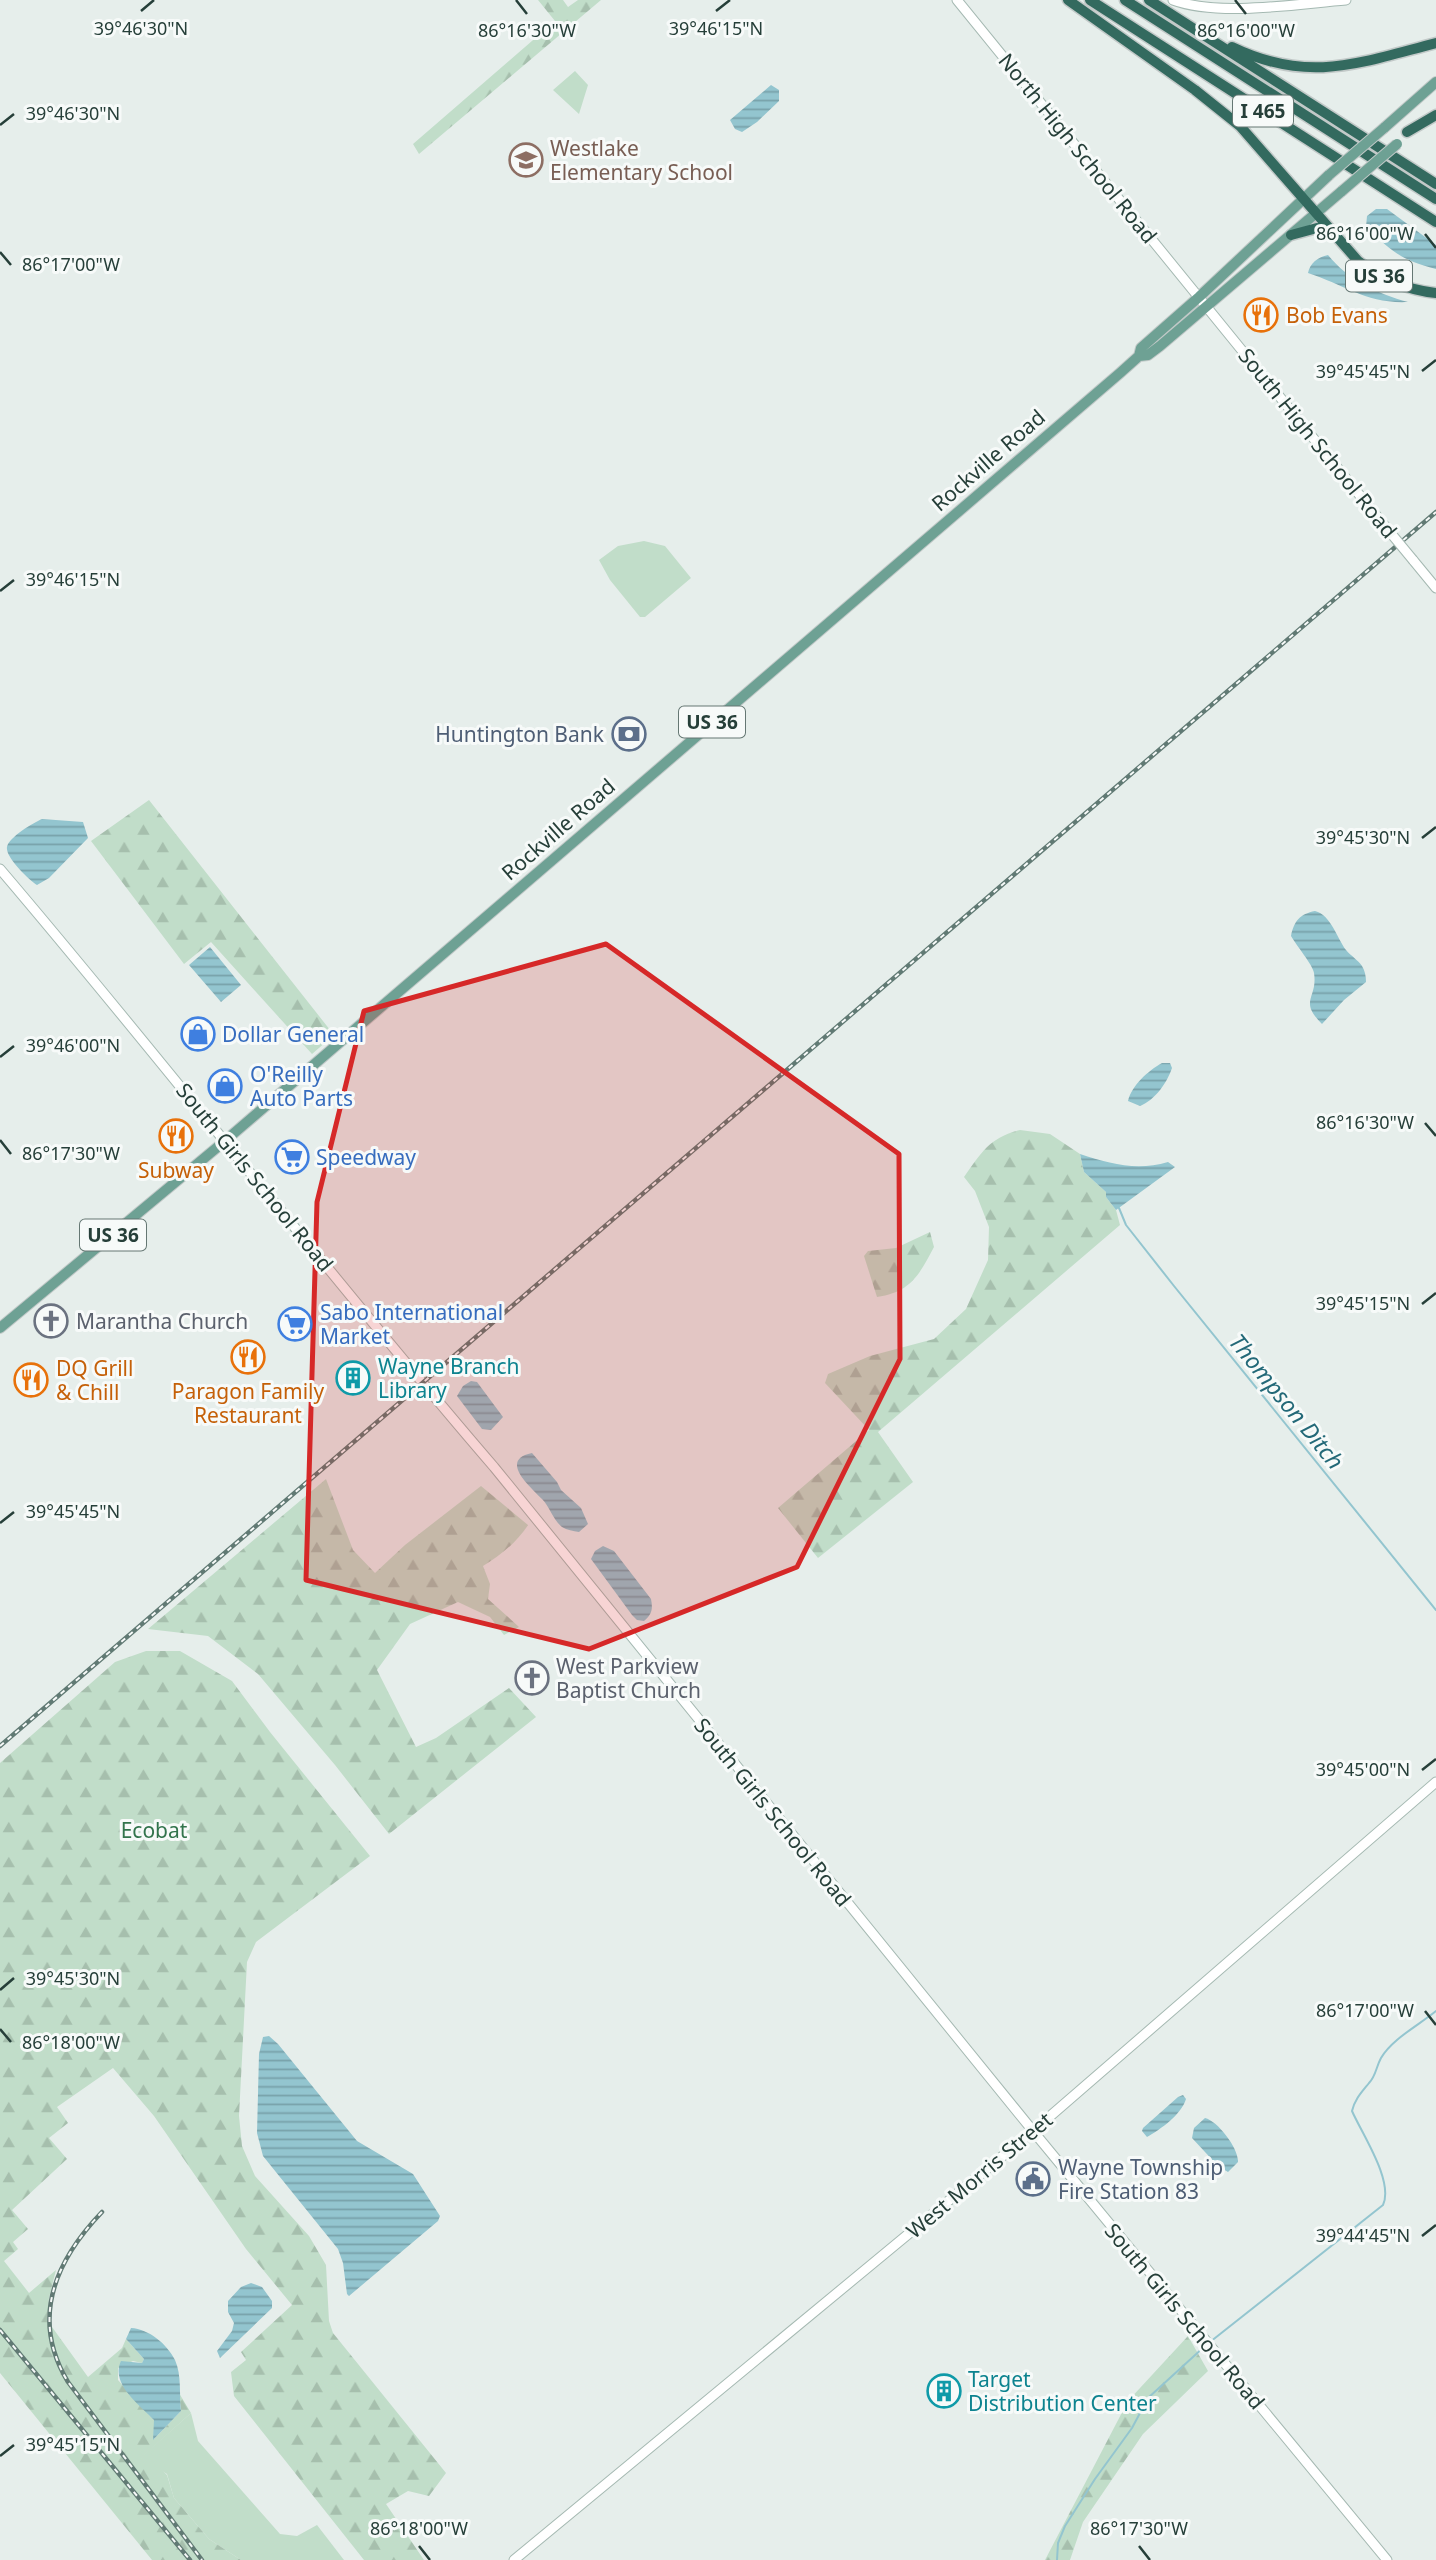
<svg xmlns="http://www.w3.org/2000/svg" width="1436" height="2560" font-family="'Noto Sans',sans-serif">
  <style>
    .green { fill: #c1ddc9 }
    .forest { fill: url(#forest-firs) }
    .water { fill: url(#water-rules) }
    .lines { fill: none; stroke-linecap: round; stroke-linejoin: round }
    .stream { stroke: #93c5cf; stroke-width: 2 }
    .secondary-casing { stroke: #a5b9b2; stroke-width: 11 }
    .primary-casing { stroke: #c2c9c8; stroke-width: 12 }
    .highway-casing { stroke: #c2c9c8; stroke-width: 13 }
    .secondary { stroke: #fff; stroke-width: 9 }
    .primary { stroke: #6ea194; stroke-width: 10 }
    .highway { stroke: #336a5f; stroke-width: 10 }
    .rail-casing { stroke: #617a74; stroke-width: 4.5 }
    .rail { stroke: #f7faf9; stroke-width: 2; stroke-dasharray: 5; stroke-linecap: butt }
    .secondary-bridge-casing { stroke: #a5b9b2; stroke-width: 11; stroke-linecap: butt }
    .primary-bridge-casing { stroke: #c2c9c8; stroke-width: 12; stroke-linecap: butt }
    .secondary-bridge { stroke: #fff; stroke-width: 9 }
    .primary-bridge { stroke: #6ea194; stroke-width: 10 }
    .marked { fill: #d62828; fill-opacity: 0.2; stroke: #d62828; stroke-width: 5; stroke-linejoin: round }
    .ticks { fill: none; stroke: #263f39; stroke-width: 2.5 }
    .labels { text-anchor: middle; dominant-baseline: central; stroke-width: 6; stroke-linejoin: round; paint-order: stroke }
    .shield { fill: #f7faf9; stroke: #657773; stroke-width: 2 }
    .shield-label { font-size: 19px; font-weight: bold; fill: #263f39 }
    .education-label { font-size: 21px; fill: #785e54; stroke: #f7faf9; text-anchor: start }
    .street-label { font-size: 21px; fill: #263f39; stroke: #f7faf9 }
    .food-label { font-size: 21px; fill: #c56008; stroke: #f7faf9; text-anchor: start }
    .service-label { font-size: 21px; fill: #4e5e75; stroke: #f7faf9; text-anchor: end }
    .shop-label { font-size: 21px; fill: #366cbe; stroke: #f7faf9; text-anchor: start }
    .worship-label { font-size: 21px; fill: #5b616d; stroke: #f7faf9; text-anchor: start }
    .culture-label { font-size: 21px; fill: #0d838f; stroke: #f7faf9; text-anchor: start }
    .park-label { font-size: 21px; fill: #32744c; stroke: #f7faf9 }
    .water-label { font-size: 23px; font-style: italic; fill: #236978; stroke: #f7faf9 }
    .ticks-label { font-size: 18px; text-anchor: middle; fill: #263f39; stroke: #f7faf9; stroke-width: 6; stroke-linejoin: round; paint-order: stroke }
  </style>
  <defs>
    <pattern id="forest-firs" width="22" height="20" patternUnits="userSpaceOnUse" patternTransform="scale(1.75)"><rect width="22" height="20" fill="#c1ddc9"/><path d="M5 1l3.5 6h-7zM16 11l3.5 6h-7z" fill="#a6bfad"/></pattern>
    <pattern id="water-rules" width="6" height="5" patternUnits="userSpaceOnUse" patternTransform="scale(1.75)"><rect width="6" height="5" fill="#93c5cf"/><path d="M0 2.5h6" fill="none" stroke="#78a1a9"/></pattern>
  </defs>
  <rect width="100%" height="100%" fill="#e6eeeb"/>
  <!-- green -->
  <path class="green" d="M575,71l13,14 -9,29 -26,-24z
    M644,541l21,5 26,32 -46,39h-5l-30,-37 -11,-20 19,-14z
    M191,2413l7,28 82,93 17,2 20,-11 27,35h-103l-32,-21 -35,-41 -7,-24 -27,-16z"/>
  <!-- forest -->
  <path class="forest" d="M538,0h25l5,7 10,-7h23l-182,154 -6,-10 142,-123z
    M149,800l185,235 -22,19 -101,-112 -27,22 -93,-123z
    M1020,1130l30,4 30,20 4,18 22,20v5l10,13 4,15 -242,207 35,50 -95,76 -40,-50 91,-78 -44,-47 3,-9 42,-18 64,-17 32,-30 22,-49 1,-33 -14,-36 -11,-14c18,-25 25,-39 56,-47z
    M930,1232l4,15c-15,28 -23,45 -57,50l-13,-41 4,-5 28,-3z
    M326,1479l27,71 22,23 30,-28 76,-59 47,39c-11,17 -28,31 -45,41l7,18 -2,15 31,28 -15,8 -14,-18 -32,-15 -48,22 -33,46 39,77 20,-9 73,-50 27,29 -147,117 -54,-69 -77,-91 -50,-38 -60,-7z
    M146,1651h34l52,30 38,51 100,124 -114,86 -9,20 -8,154 3,30 13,30 54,60 17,29 3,56 4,12 113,140 -17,23 -21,-5 -22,13 38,56h-60l-130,-164 -3,-24 15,-12 -5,-8 51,-47 -46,-56 -92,-133 -41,-48 -56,39 11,16 -19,15 18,21 -55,51 16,19 -15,13 5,7 -14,12 25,32 27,-23 -7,28 -2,22 41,57 34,-29 4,-9 18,20 -2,4 -9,-2 -15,7v12l36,40v19l27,-28 -2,-18 12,20 -50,45 15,6 11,11 7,23 35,41 32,21h-89l-152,-187v-610l115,-101z
    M1188,2336l20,35 -65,63 -60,88 -13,38h-25l83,-159z"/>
  <!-- water -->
  <path class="water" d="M771,85l8,5v11l-22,21 -15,10 -7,-3 -5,-9z
    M1376,209h11l49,36v24c-37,-10 -43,-17 -70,-42l1,-11z
    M1328,255c20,25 50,39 80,47 -41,2 -63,-17 -100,-29 2,-10 10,-16 20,-18z
    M42,819l41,3 5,16 -39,40 -12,7c-8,-5 -32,-28 -30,-38 2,-10 26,-24 35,-28z
    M1315,911c16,4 22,27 31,39 5,6 12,10 16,16 3,5 4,10 4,16l-22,18 -22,24c-24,-24 -4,-25 -8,-51 -1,-8 -18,-28 -23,-37 3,-15 9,-22 24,-25z
    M210,947l31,38 -20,17 -32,-37z
    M1162,1063h8l2,5c-5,15 -17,32 -32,38l-12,-5c4,-16 20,-30 34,-38z
    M1080,1154c30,10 57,17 88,8l7,5 -59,43 -10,-13v-5l-22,-20z
    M471,1381l6,1 26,35 -12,13 -9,-1 -25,-33 6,-10z
    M532,1453l25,29 4,8 20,18 7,16 -9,8c-6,-1 -12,-2 -17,-5 -9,-7 -12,-20 -20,-28 -9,-10 -45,-39 -10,-46z
    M603,1546l11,5 37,48c2,10 1,15 -7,22l-7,-1 -5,-5 -41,-56 4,-8z
    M269,2036l9,8 79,97 56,33 27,42 -2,5 -89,75 -2,-2 -4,-31 -5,-14 -75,-93 -6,-23 2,-79 4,-17z
    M1183,2095l3,4c-5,16 -25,30 -39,38l-5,-6 1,-3 35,-31z
    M1205,2118c13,3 34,31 33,44l-10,10 -10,-6 -26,-28 2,-10z
    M251,2283l11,4 10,14v7l-52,50 -3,-7 15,-20 2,-8 -6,-11v-11l13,-14z
    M131,2328c18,1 36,16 44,32 7,15 4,36 6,51l-28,29 1,-20c-14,-15 -44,-36 -33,-59l21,2 2,-4 -18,-20z"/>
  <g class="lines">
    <!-- stream -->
    <path class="stream" d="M1119,1208l7,17 48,61 262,324
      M1210,2342l173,-137c11,-24 -21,-71 -31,-94 3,-12 9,-18 17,-28 7,-7 7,-16 12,-25 11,-19 38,-33 55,-47
      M1057,2560l1,-17 7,-17 30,-47 37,-51 16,-30 57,-52"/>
    <defs>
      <path id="secondary" d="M957,0l418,514
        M1173,0c46,17 123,4 173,0
        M1413,560l23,28
        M0,869c168,197 325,402 494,598l539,664 354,429
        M514,2560l519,-429 403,-349"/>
      <path id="primary" d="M1384,128l52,-46
        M1139,356l9,-1 12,-9 182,-155
        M0,1328l226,-188 894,-767 19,-17 2,-8 58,-51 130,-122"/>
      <path id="highway" d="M1068,0l127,90 45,36 118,135c23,18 49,29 78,32
        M1090,0l346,222
        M1125,0l311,199
        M1149,0l287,184
        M1232,47c77,37 127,16 204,-4
        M1407,132l29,-17
        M1291,235l26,-7 15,7"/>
    </defs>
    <!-- secondary casing -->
    <use href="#secondary" class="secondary-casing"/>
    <!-- primary casing -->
    <use href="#primary" class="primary-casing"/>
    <!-- highway casing -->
    <use href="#highway" class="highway-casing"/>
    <!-- secondary -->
    <use href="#secondary" class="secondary"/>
    <!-- primary -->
    <use href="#primary" class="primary"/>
    <!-- highway -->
    <use href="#highway" class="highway"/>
    <defs>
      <path id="rail" d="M0,1746l1436,-1234
        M102,2212c-47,49 -72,107 -34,170l134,178
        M0,2330l190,230"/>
    </defs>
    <!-- rail casing -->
    <use href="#rail" class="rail-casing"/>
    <!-- rail -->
    <use href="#rail" class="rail"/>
    <defs>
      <path id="secondary-bridge" d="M1375,514l38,46"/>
      <path id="primary-bridge" d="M1329,175l55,-47
        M1342,191l55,-47"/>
    </defs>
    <!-- secondary-bridge casing -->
    <use href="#secondary-bridge" class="secondary-bridge-casing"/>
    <!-- primary-bridge casing -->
    <use href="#primary-bridge" class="primary-bridge-casing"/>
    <!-- secondary-bridge -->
    <use href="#secondary-bridge" class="secondary-bridge"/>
    <!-- primary-bridge -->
    <use href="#primary-bridge" class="primary-bridge"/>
  </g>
  <!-- marked area -->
  <path class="marked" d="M606,944l293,210 1,205 -103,208 -208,82 -283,-69 11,-378 47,-191z"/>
  <!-- ticks -->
  <path class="ticks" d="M516,0l11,14M1235,0l11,14M141,11l13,-11M716,11l14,-11M0,125l14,-11M1425,234l11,14M0,252l11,13M1422,371l14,-11M0,591l14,-11M1422,838l14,-11M0,1057l14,-11M1425,1123l11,13M0,1140l11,14M1422,1304l14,-11M0,1523l14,-11M1422,1770l14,-11M0,1990l14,-12M1425,2011l11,14M0,2029l11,13M1422,2236l14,-11M0,2456l14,-11M419,2546l11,14M1139,2546l11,14"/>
  <!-- icons -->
  <defs>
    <symbol id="school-ring" viewBox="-11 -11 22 22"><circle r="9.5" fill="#f7faf9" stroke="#8d6e63" stroke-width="1.5"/><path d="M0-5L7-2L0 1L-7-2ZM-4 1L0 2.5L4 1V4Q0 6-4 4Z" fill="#8d6e63"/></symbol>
    <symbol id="restaurant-ring" viewBox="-11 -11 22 22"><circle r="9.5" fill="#f7faf9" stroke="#e8710a" stroke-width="1.5"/><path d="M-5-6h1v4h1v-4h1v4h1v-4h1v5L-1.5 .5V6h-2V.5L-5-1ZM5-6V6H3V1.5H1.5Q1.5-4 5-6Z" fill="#e8710a"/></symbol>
    <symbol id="bank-ring" viewBox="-11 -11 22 22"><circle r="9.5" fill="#f7faf9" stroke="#5c6f8a" stroke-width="1.5"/><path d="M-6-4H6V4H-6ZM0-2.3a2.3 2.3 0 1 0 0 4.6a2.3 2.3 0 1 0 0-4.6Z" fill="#5c6f8a"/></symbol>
    <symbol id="shop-ring" viewBox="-11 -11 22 22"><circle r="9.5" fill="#f7faf9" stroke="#3f7fe0" stroke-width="1.5"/><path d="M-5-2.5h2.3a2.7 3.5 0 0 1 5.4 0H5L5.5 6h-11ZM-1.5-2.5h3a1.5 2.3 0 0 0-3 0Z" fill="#3f7fe0"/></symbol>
    <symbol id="supermarket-ring" viewBox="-11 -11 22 22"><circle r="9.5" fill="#f7faf9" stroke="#3f7fe0" stroke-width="1.5"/><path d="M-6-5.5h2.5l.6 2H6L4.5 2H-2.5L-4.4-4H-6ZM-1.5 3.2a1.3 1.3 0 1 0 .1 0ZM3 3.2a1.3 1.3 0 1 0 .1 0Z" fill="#3f7fe0"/></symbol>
    <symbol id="church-ring" viewBox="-11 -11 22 22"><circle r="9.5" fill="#f7faf9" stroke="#6b7280" stroke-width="1.5"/><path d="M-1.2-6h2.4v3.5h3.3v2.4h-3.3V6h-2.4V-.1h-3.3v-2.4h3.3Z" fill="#6b7280"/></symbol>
    <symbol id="building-ring" viewBox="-11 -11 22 22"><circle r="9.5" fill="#f7faf9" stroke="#0f9aa8" stroke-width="1.5"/><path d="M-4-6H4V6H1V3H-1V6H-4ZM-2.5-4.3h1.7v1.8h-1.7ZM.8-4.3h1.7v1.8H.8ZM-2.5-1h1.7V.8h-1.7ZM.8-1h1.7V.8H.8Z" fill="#0f9aa8"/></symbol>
    <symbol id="civic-ring" viewBox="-11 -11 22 22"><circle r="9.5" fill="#f7faf9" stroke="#5c6f8a" stroke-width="1.5"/><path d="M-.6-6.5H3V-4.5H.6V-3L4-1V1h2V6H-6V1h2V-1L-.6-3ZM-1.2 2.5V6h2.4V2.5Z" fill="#5c6f8a"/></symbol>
  </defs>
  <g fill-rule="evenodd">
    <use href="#school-ring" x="507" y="141" width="38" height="38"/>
    <use href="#restaurant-ring" x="1242" y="296" width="38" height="38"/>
    <use href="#bank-ring" x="610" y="715" width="38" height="38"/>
    <use href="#shop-ring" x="179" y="1015" width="38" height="38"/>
    <use href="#shop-ring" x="206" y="1067" width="38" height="38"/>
    <use href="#restaurant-ring" x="157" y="1117" width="38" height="38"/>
    <use href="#supermarket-ring" x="273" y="1138" width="38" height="38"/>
    <use href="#church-ring" x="32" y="1302" width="38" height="38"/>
    <use href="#supermarket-ring" x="276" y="1305" width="38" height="38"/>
    <use href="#restaurant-ring" x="229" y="1338" width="38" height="38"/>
    <use href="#building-ring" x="334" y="1359" width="38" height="38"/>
    <use href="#restaurant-ring" x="12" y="1361" width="38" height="38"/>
    <use href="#church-ring" x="513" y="1659" width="38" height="38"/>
    <use href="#civic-ring" x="1014" y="2160" width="38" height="38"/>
    <use href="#building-ring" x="925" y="2372" width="38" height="38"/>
  </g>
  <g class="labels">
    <!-- shield labels -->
    <g class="shield">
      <rect x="1233" y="95.5" width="60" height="31" rx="5"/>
      <rect x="1346" y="260.5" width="66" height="31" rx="5"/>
      <rect x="679" y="706.5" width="66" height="31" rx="5"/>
      <rect x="80" y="1219.5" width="66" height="31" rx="5"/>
    </g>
    <g class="shield-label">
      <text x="1263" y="111">I 465</text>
      <text x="1379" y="276">US 36</text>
      <text x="712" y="722">US 36</text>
      <text x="113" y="1235">US 36</text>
    </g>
    <!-- education labels -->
    <g class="education-label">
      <text x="550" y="148">Westlake<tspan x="550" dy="24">Elementary School</tspan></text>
    </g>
    <!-- street labels -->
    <g class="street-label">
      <text transform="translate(1078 148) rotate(51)">North High School Road</text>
      <text transform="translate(1318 443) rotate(51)">South High School Road</text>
      <text transform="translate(988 460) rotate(-41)">Rockville Road</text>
      <text transform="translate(558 829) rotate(-41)">Rockville Road</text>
      <text transform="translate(255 1177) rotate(51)">South Girls School Road</text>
      <text transform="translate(773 1812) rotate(51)">South Girls School Road</text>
      <text transform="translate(979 2175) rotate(-40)">West Morris Street</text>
      <text transform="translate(1185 2316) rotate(50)">South Girls School Road</text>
    </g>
    <!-- food labels -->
    <g class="food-label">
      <text x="1286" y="315">Bob Evans</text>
      <text x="176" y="1170" text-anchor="middle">Subway</text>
      <text x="56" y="1368">DQ Grill<tspan x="56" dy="24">&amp; Chill</tspan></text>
      <text x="248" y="1391" text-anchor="middle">Paragon Family<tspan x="248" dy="24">Restaurant</tspan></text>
    </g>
    <!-- service labels -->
    <g class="service-label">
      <text x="604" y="734">Huntington Bank</text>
      <text x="1058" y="2167" text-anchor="start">Wayne Township<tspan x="1058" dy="24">Fire Station 83</tspan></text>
    </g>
    <!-- shop labels -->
    <g class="shop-label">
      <text x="222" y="1034">Dollar General</text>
      <text x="250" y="1074">O'Reilly<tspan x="250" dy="24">Auto Parts</tspan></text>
      <text x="316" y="1157">Speedway</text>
      <text x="320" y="1312">Sabo International<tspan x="320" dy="24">Market</tspan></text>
    </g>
    <!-- worship labels -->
    <g class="worship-label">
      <text x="76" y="1321">Marantha Church</text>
      <text x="556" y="1666">West Parkview<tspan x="556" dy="24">Baptist Church</tspan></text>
    </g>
    <!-- culture labels -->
    <g class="culture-label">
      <text x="378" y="1366">Wayne Branch<tspan x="378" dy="24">Library</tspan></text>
      <text x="968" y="2379">Target<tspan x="968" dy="24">Distribution Center</tspan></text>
    </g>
    <!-- park labels -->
    <g class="park-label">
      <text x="154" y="1830">Ecobat</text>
    </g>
    <!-- water labels -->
    <g class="water-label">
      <text transform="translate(1287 1401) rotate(51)">Thompson Ditch</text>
    </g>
  </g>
  <g class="ticks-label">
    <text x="141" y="35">39°46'30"N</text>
    <text x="716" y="35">39°46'15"N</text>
    <text x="527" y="37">86°16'30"W</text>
    <text x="1246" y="37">86°16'00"W</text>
    <text x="73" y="120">39°46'30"N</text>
    <text x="1365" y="240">86°16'00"W</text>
    <text x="71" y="271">86°17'00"W</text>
    <text x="1363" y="378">39°45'45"N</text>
    <text x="73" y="586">39°46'15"N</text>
    <text x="1363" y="844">39°45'30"N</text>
    <text x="73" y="1052">39°46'00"N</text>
    <text x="1365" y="1129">86°16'30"W</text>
    <text x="71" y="1160">86°17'30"W</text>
    <text x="1363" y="1310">39°45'15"N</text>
    <text x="73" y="1518">39°45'45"N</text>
    <text x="1363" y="1776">39°45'00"N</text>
    <text x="73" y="1985">39°45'30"N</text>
    <text x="1365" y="2017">86°17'00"W</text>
    <text x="71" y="2049">86°18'00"W</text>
    <text x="1363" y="2242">39°44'45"N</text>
    <text x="73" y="2451">39°45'15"N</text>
    <text x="419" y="2535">86°18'00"W</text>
    <text x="1139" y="2535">86°17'30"W</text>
  </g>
</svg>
